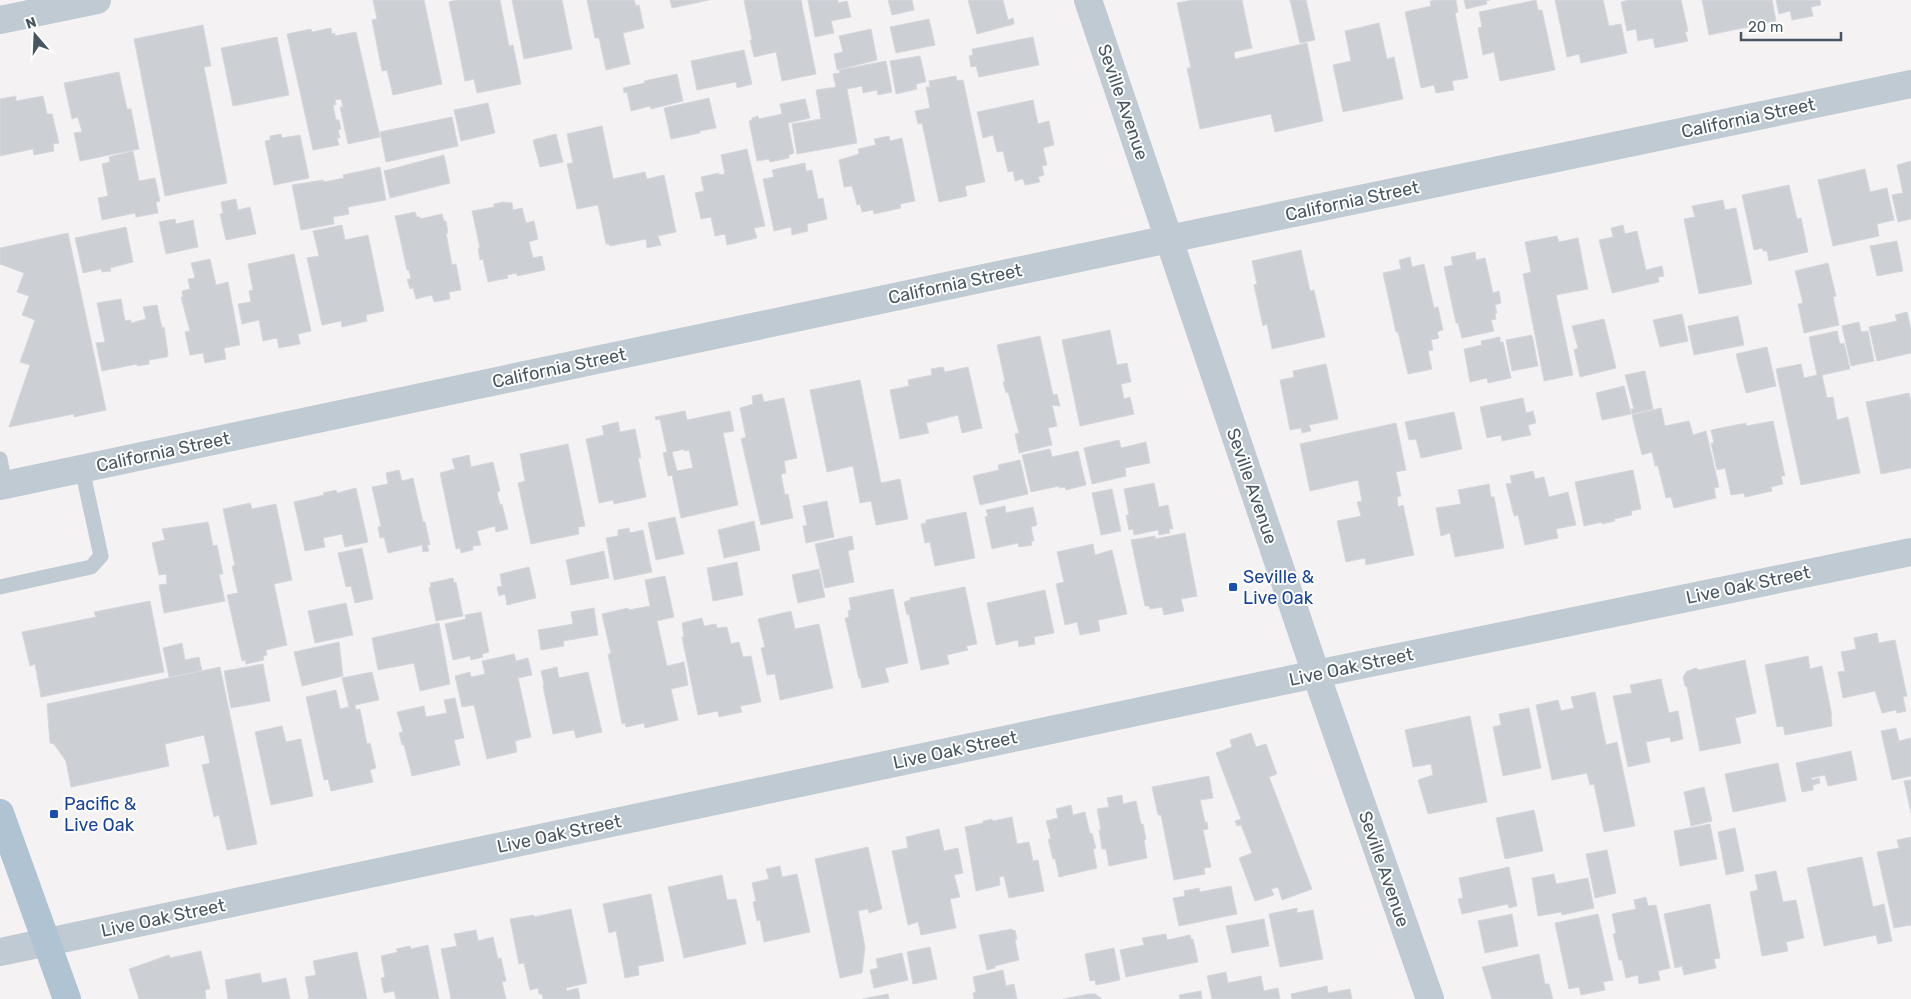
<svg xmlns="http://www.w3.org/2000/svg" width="1911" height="999" font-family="Rubik,sans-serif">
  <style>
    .building { fill: #cccfd4; stroke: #d6d8de; fill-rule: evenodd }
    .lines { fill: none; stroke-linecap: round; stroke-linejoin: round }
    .service { stroke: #bfcad2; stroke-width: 15 }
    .minor { stroke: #bfcad2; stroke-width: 28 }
    .tertiary { stroke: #bfcad2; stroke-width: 28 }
    .primary { stroke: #b0c3d2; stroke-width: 28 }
    .transit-dot { fill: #1a4fb4; stroke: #fff; stroke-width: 2 }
    .labels { text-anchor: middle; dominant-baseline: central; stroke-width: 4; stroke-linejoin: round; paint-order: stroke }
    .street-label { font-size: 18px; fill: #485661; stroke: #fff }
    .transit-label { font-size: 18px; fill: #164399; stroke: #fff; text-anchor: start }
  </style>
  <rect width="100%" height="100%" fill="#f4f2f2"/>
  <!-- building -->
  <path class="building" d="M373,0h51l18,84 -49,11 -6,-25 -5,1 -10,-51 5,-1z
    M456,0h44l9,46 4,-1 8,39 -44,9 -3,-14 -9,2 -16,-79z
    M512,0h50l10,49 -48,10z
    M587,0h47l2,6 3,-1 5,23 -21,5 7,31 -24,6 -7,-32h-4z
    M670,0h39l-37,8z
    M744,0h57l15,74 -34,7 -6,-29 -22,5 -4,-17h2z
    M808,0h30v3l9,-2 4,16 -20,4 3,12 -19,4z
    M888,0h24l2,10 -22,5z
    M968,0h35l5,20 5,-2 1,6 -37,10z
    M1192,0h50l10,48 -18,4 1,7 72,-16 16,78 -48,11 -4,-18 -71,15 -13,-61h4l-14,-65z
    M1290,0h16l9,40 -15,3z
    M1437,0h19l2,12 -3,1 13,65 -16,3 2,9 -18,3 -2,-8 -13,3 -16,-76 26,-6 -1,-5z
    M1464,0h26l-4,1 1,3 -21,5z
    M1536,0l2,10h4l13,60 -55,11 -6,-29 -11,3 -5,-27 4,-1 -3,-15z
    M1555,0h48l6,26 12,-2 6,29 -46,10 -2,-9 -12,3z
    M1629,0h52l7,31 -3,1 3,9 -33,7 -2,-10 -15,3 -2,-12 -9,2 -6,-29z
    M1702,0h70l4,21 -67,14z
    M1776,0h44l1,5 -10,2 2,9 -21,4 -2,-9 -11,3z
    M929,19l6,26 -39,8 -6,-26z
    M1379,23l8,36 7,-2 9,42 -60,13 -10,-47 18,-4 -6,-30z
    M203,25l8,41 -7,1 23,116 -62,13 -31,-157z
    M331,28l1,6 3,-1v3l21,-4 24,105 -32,7 -8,-37h3l-2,-8 -6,1 1,5h-3l3,15h3l2,9 -3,1 2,8h-3l2,7 -26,5 -26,-116 24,-5 1,3z
    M871,29l6,31 -40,10 -3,-16 9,-2 -4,-16z
    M277,37l12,58 -56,11 -12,-58z
    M1033,37l6,28 -60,12 -3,-11 -5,1 -2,-11 4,-1 -1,-6z
    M744,50l8,34 -15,4 -1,-6 -39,8 -6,-29z
    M920,56l6,26 -10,2 1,5 -21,5 -6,-33z
    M886,61l6,31 -14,3 -1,-5 -14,3 -1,-7 -15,3 10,54 -60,11 -5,-30 29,-5 -5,-29 20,-3 -3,-13 7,-1 -1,-3z
    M119,72l8,37h4l8,40 -59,12 -6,-28 8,-1 -4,-15 -6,2 -8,-36z
    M677,74l6,27 -32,8 -1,-3 -19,5 -4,-19 -3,1 -1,-5 22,-5 -1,-2z
    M956,76l1,5 6,-1 22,102 -20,4 2,10 -28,6 -17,-79 -4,1 -3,-13 15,-3 -4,-21h4l-1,-6z
    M16,96v5l27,-5 4,18h5l7,29 -6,1 1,7 -20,4 -1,-6 -33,7v-57z
    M709,98l7,30 -16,3v2l-29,6 -7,-31z
    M805,99l5,19 -22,5 6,30 -5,2v3l-19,4 -1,-3 -12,2 -8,-40 3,-1v-2l6,-2 1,3 23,-5 -2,-10z
    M1033,100l5,24 11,-3 5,24 -11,3 4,17 -5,1 2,9 -6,2 2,5 -15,3 -2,-6 -8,2 -2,-10 -5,1 -5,-21 -6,1 -4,-17 -10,3 -6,-26z
    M488,103l7,30 -34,8 -7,-31z
    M452,117l6,29 -72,16 -6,-30z
    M602,126l11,53 32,-7 2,7 17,-4 12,57 -18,4 3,9 -14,3 -1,-9 -36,7 -1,-2h-3l-8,-39 -21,4 -10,-45 6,-1 -6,-29z
    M281,134l1,4 18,-3 9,43 -35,7 -9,-44 5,-1v-4z
    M556,134l7,28 -23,5 -7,-27z
    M889,136l1,5 12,-3 13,63 -15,3 1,4 -27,6 -1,-4 -11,2 -2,-8 -3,1 -5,-19 -8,1 -5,-27 20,-6 -1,-5 18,-4 -2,-6z
    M747,149l18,77 -11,2 3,10 -30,7 -2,-11 -10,2 -4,-19 -10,2 -6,-26 9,-2 -3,-14 18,-4v2l6,-1 -4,-19z
    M133,151l6,30 16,-3 5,23 -4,1 2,11 -22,4 -1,-4 -33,7 -4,-22 10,-2 -6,-32 8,-2 -1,-5z
    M444,155l6,28 -60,15 -6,-27z
    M1911,161v58l-13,3 -6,-27 11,-2 -6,-28z
    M805,163l1,8 6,-1 6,29 5,-1 4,21 -20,5 1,7 -16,4 -1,-8 -17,4 -11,-52 11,-2 -2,-7z
    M380,167l6,33 -38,7 1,7 -16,3 1,7 -33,6 -9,-45 31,-5 1,2 20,-4 -1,-3z
    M1865,169l5,23 17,-4 7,32 -17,4 2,12 -46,10 -15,-66z
    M1789,185l8,34 4,-1 7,34 -39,9 -2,-10h-4v-3l-9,2 -12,-55z
    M236,199l2,11 12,-3 6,27 -30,6 -6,-26 3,-1 -2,-11z
    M1723,200l2,10 11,-2 16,76 -53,10 -15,-75 11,-2 -3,-11z
    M503,202l9,1 1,7 9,-2 4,15 8,-2 4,18 -9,3 4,16 9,-2 3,14 -28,6v-3l-10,2 1,3 -20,4 -5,-23 -3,1 -2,-12h2l-8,-37 22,-4v-3z
    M415,212l2,5h3v2l22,-5 2,7h2l2,12h-2l6,32 4,-1 5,26 -12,2 1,7 -16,3 -2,-7 -16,4 -3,-11 -3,1 -3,-10h4l-2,-9h-2l-12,-54z
    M175,219l1,5 17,-4 5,27 -32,7 -7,-32z
    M342,225l3,15 23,-5 16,76 -18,4 1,6 -25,6 -1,-6 -19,4 -15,-67 12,-2 -6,-25z
    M1623,225l2,9 12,-3 9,39 16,-4 2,10 -6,1 1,5 -47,11 -13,-53 14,-3 -2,-9z
    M126,227l7,35 -23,6 1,3 -9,1 -1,-3 -18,4 -8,-35z
    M68,233l38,177 -32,7v-3l-65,13 21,-62 -10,-3 15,-42 -13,-5 7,-19 -12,-4 7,-19 -24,-9v-16z
    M1557,236l2,6 19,-4 10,51 -32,6 17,80 -29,6 -21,-107 8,-2 -6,-30z
    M1897,241l6,30 -26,5 -7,-30z
    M1301,250l9,41 4,-1 11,47 -53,12 -5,-25 -4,2 -9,-41 3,-1 -5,-23z
    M1475,252l1,8 9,-2 8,35 6,-2 2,12 -6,2 2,8 -2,1 1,5 -5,1 3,11 -32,7 -4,-15h-2l-12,-56 9,-2 -2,-8z
    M294,254l17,77 -13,3 2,10 -21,4 -2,-10 -14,3 -4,-21 -17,4 -4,-20 13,-2 -2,-11 4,-1 -5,-26z
    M1410,257l2,10 12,-3 10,44 4,-1 5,23 -6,2 2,6 -8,2 2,10 -5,1 4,18 -24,5 -10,-42h-2l-13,-59 18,-4 -2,-9z
    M210,259l6,26 12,-3 12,63 -16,3 2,11 -21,4 -2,-10 -13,2 -5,-23 5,-1 -9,-34h2l-1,-6 8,-2 -2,-10 7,-1 -4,-15z
    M1828,263l8,33 -3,1 6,28 -35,8 -6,-29 5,-1 -8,-32z
    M121,299l4,22 6,-1v3l15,-4 -3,-12 14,-2 5,23 2,-1 4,27 -1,3 -18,3v4l-12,2v-2l-35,7 -6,-28 9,-1 -8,-39z
    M1907,312l4,17v24l-34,8 -8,-34 28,-6 -2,-6z
    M1682,314l6,27 -28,6 -7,-27z
    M1738,316l6,29 -50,10 -6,-29z
    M1604,319l12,49 -36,9 -6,-27 4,-2 -6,-22z
    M1859,322l2,10 7,-1 6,30 -23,5 -9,-40z
    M1110,330l7,35 10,-2 4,19 -10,2 3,15 6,-2 4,17 -54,12 -18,-86z
    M1837,331l3,13 4,-1 6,26 -28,6 5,23 6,-1 4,23 11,-3 12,56 -59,12 -25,-116 25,-5 3,14 13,-3 -8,-38z
    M1532,335l6,31 -26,5 -6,-31z
    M1040,336l13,59 4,-1 3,12 -8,-1 5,21 -9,2 4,17 -33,8 -4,-19 4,-1 -11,-41 -2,1 -3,-11 2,-1 -8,-36z
    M1500,337v5h3l8,36 -23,5 -1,-5 -17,4 -6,-33 18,-4 -1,-4z
    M1767,347l9,39 -30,7 -10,-39z
    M1326,364l12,55 -29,6 2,6 -9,2 -1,-5 -11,2 -10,-50 14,-3 -1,-6z
    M943,367l2,5 23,-5 14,61 -20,5 -4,-18 -32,8 3,10 -29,6 -10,-49 19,-4 -1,-6 24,-5 -1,-6z
    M1645,371l8,38 -21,5 -1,-5h3l-9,-34z
    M860,380l21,103 19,-4 8,40 -32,6 -5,-24 -11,2 -7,-37 -26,6 -17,-82z
    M1624,386l7,28 -29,6 -6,-27z
    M1909,393l2,7v68l-30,6 -15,-72z
    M762,394l2,8 20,-4 13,60 -13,3 2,12 -5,1 4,21 3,-1 5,24 -32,7 -20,-86 5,-2 -6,-29 13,-4 -1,-8z
    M1523,398l3,15 7,-2 3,12 -8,2 3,10 -29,6 -1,-6 -14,3 -7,-31z
    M1661,408l4,18 24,-5 4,14 13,-4 13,56 -5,1 2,10 -42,10 -3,-11 -5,1 -8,-32h-3l-3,-14 -10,3 -10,-40z
    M685,411l2,9 43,-9 4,20 -11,2 15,72 -57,13 -9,-43 -4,1 -5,-23 4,-1 -7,-33 -4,1 -1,-3zM684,449v2l5,-1 4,18 -16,3 -5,-19z
    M1454,412l8,37 -41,9 -5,-19 -7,1 -4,-18z
    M1773,421l12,55h-4l2,8 -12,3 1,4 -27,6 -1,-4 -13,2 -6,-27 -8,2 -6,-27h3l-3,-13 35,-7v3z
    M618,422l2,10 15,-3 6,29h-3l8,39 -32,7 -1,-4 -14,3 -13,-64 18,-4 -2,-9z
    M1396,423l10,47 -10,2 5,24 -4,1 1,10 5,-2 11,50 -48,10 -1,-7 -19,4 -9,-41 24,-5 -4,-14 5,-1 -4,-21 -48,11 -10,-47z
    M1119,440l2,8 25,-6 4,21 -25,5 1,8 -34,8 -8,-36z
    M568,444l17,82 -7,1 1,7 -48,10 -13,-61 7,-2 -5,-27z
    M1050,449l2,8 26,-6 8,34 -20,5 -1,-3 -6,1v-2l-28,6 -9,-37z
    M469,455l2,12 22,-5 7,29 -3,1 3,13 2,-1 6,25 -12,3 -1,-6 -18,5 4,14 -8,1v4l-12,3 -1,-5 -4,1 -16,-76 15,-4 -3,-10z
    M1020,460l8,34 -48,11 -7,-29 26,-6 -1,-5z
    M399,470l3,11 11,-3 10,44h2l5,23h-3l2,6 -6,1 -1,-7 -34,8 -4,-16 -4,1 -2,-11 3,-1 -9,-39 16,-3 -2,-11z
    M1633,470l8,39 -10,2 1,4 -18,4 1,2 -13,3v-2l-18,4 -9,-44z
    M1533,471l2,8 9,-2 5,20 19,-5 8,33 -20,4 2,9 -33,7 -7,-30 -4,1 -8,-32 6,-1 -2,-7z
    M1154,483l5,24 9,-2 5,24h-4l1,4 -11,2 -1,-5 -24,5 -1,-6 -4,1 -3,-15h3l-5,-26z
    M1489,484l2,13h3l10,51 -49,9 -5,-24 -9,3 -5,-28 25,-4 -3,-14z
    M356,488l12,54 -23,5 -3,-13 -19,4 2,9 -20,4 -11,-49 30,-7 -1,-2 13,-3 1,3z
    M1112,489l9,42 -20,4 -9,-42z
    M827,501l7,36 -28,6 -3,-17 4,-1 -4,-19z
    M250,503l2,6 24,-5 16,76 -18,4 13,61 -21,5 1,5 -4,1 1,4 -18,4 -1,-4 -3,1 -15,-66 11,-2 -6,-27h3l-12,-57z
    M1005,506l1,7 27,-6 4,18 -6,2 3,14h-3l1,4 -13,2 -1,-4 -26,6 -7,-32 3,-1 -2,-6z
    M966,512l9,46 -40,8 -5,-24 -5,1 -4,-19 5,-1v-3z
    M675,517l9,37 -28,6 -8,-37z
    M754,521l6,29 -36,8 -6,-28z
    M208,522l5,24 4,-1 6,29h-4l6,27 -61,12 -5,-28 8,-1 -1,-10 -7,1 -7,-32 13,-3 -3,-11z
    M629,528l1,5 13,-3 9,42 -38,8 -8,-42 12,-2v-6z
    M1185,533l12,63 -16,3 3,12 -20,4 -2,-8 -12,2 -1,-3h-4l-14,-66 24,-4v3z
    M852,536l2,13 -6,2 6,31 -29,6 -10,-44z
    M1093,544l2,11 17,-5 15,64 -29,6 2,11 -20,4 -3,-13 -12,3 -9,-41 8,-2 -7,-30z
    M362,548l11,51 -18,4 -4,-17 -5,1 -8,-34z
    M604,551l5,27 -38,7 -5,-25z
    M737,562l6,33 -30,6 -6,-33z
    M529,567l7,31 -29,7 -2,-11 -6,2 -2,-9 5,-1 -2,-12z
    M819,569l6,28 -27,6 -6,-28z
    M665,576l9,41 -17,4 10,45 17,-4 4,23 -17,4 7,31 -33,8 -1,-5 -18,4 -1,-4 -3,1 -14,-70h3l-9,-40 26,-6 1,2 21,-4 -5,-26z
    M453,578l1,5 2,-1 7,34 -27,5 -7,-33 2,-1 -1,-4z
    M965,587l12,57 -11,2 2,4 -21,5 2,9 -28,6 -12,-56 -2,1 -3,-13 6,-2v-2z
    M893,589l15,74 -23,5 4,14 -27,6 -2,-10 -1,1 -14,-61 4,-1 -1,-6 3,-1 -2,-12z
    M1045,590l9,43 -20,4 1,7 -16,3 -1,-7 -22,5 -9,-42z
    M150,601l14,71 -123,25 -6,-33 -5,2 -8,-34 74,-15 -2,-5z
    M346,603l7,32 -38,8 -7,-32z
    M594,608l4,27 -35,6 1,5 -23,4 -3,-20 35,-6 -2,-12z
    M791,611l4,18 24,-5 14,64 -53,12 -5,-26 -8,1 -6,-27 4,-1 -7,-28z
    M481,612l8,40 -7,2 1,3 -12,3 -1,-4 -17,4 -8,-36 21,-5 -1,-4z
    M702,618l2,8 12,-2 1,4 10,-1 4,17 8,-2 4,15 8,-1 10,46 -21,4 2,6 -23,5 -1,-6 -20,4 -16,-78h2l-2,-14z
    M439,623l11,61 -30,7 -6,-28 -36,7 -6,-32z
    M1877,633l2,10 16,-3 12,56 -4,1 3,14 -9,2 -1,-3 -14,3 -7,-22 -32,7 -5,-26 7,-1 -4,-19 15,-3 -2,-11z
    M339,642l4,34 -41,10 -8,-34z
    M182,643l3,17 14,-3 3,14 -33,6 -6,-29z
    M514,654l2,7 12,-3 4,17 -14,3 13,59 -16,4 2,11 -30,7 -13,-54 -12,2 -7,-31 15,-4 1,5 14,-3 -3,-13z
    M1808,656l2,13 12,-3 10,50 -1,1 1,9 -47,9 -2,-9 -6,1 -12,-62z
    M1745,660l11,53 -21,5 6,25 -41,8 -13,-64 -2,-1 -2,-9 4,-6 9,-3 3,2z
    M263,664l7,37 -39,7 -7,-37z
    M220,667l37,177 -30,6 -8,-35 -5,2 -12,-52 8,-2 -6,-28 -39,9 4,22 -98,21 -5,-26 -12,-17 -4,-1 -3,-39z
    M557,667l2,11 29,-6 14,60 -26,6 -2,-8 -21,4 -10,-48 1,-1 -3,-14z
    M372,672l7,28 -24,5 1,5 4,-1 7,35 3,-1 6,25 -6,2 3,12 -42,9 -3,-12 -4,1 -18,-83 30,-7 4,19 9,-2 -7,-29z
    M1661,679l8,34 9,-2 5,28 -12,3 -1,-5 -24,5 4,20 -22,5 -15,-71 19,-3 -2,-8z
    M1595,692l11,53 11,-3 18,84 -31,6 -10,-48 -4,1 -3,-12 -35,7 -16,-75 22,-5 3,11 13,-3 -3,-11z
    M455,698l9,40 -10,2 6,25 -48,11 -8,-31h-2l-3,-12 4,-1 -6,-20 27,-6 2,11 21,-4 -3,-13z
    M1529,708l12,60 -38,8 -10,-49 8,-2 -2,-11z
    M1470,716l17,86 -59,12 -10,-34 15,-5 -2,-11 -18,3 -8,-37z
    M282,726l4,16 15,-3 12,57 -42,9 -16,-73z
    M1896,728l3,13 12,-3v38l-19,4 -11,-49z
    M1251,733l5,14 10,-3 11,30 -8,3 43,112 -30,11 -4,-13 -7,2 3,6 -19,6 -16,-43 13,-5 -11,-28 -4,1 -2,-5 6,-2 -25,-66 16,-6 -2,-7z
    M1851,751l6,29 -29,6 -3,-11 -14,3 1,2 7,-2 1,5 -7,2v5l-11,2 -6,-29z
    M1778,763l8,38 -53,11 -8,-38z
    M1209,776l4,22 -13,2 5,22h2l1,7 -5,1 8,37 -7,1 1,6 -31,6 -13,-65h-3l-6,-28z
    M1911,780v33l-7,-32z
    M1704,787l8,34 -21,5 -7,-34z
    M1122,795l1,9 13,-3 5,23h2l3,15 -2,1 3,18 -38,8 -3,-17h-4l-3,-19h2l-4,-21 12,-2 -2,-9z
    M1071,805l2,10 12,-3 5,22 2,-1 4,15 -3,1 4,19 -38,9 -4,-19 -2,1 -5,-20h3l-5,-18 12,-3 -2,-9z
    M1534,810l9,41 -38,8 -9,-41z
    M1012,817l5,27 12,-2 4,19 5,-1 6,31 -35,7 -5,-22 -5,1 1,8 -24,6 -11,-64 18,-4v-2l9,-2 1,2z
    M1710,824l7,35 -37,7 -6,-35z
    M1735,828l9,43 -18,4 -8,-43z
    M939,829l5,22 14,-3 5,25 -9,2 6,22 -10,2 6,29 -35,7 -3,-13 -10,3 -16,-74 16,-3 -2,-11z
    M1911,837v88l-17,3 -17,-76 22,-4 -2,-8z
    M868,847l14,62 -13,4 -1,-4 -10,2 7,36 -3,26 -22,5 -25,-119z
    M1607,850l9,43 -21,5 -9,-44z
    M1862,857l11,50 11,-3 8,37 -14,3 -2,-9 -52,11 -17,-78z
    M780,866l2,11 15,-3 13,58 -46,10 -4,-22 -3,1 -4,-19 3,-1 -4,-18 17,-4 -3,-10z
    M1509,867l8,39 -8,2 -1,-4 -46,10 -4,-15 5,-1 -4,-20z
    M1776,871l7,31 13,-2 8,38 -18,4 2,9 -26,5 -12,-64 8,-2 -3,-15z
    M1554,874l2,10 32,-6 6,30 -32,7 -1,-3 -23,4 -6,-38z
    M722,875l5,25 9,-1 10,45 -62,14 -16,-71z
    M1231,886l6,28 -58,12 -6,-28 12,-2 -1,-5 15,-3 1,4z
    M651,894l13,67 -26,5 1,9 -14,3 -9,-47 -7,2 -6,-29z
    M1646,897l2,9 8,-1 14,63 -12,3 2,9 -21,4 -1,-9 -12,3 -4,-18h-3l-6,-26 3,-1 -4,-19 24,-5 -2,-9z
    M1710,904l10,54 -6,1 2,9 -32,7 -2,-9 -7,2 -11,-54z
    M1297,908v5l16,-3 10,49 -43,8 -11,-53z
    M571,909l16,74 -21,5 1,3 11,-3 2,11h-37l-1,-5h-3l-1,-6 -8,2 -6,-27 -5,1 -9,-45 24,-4v2z
    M1512,914l6,32 -33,7 -7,-32z
    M1598,914l15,66 -10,2 2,8 -24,5 -2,-8 -10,2 -14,-66z
    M1264,919l5,27 -37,7 -6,-27z
    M1012,929l1,2 2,-1 2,9 -2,1 4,20 -24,6v2l-8,2 -8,-35z
    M476,930l2,11 15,-4 5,22 3,-1 5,23 -4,1 4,17h-55l-10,-50 16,-3 -3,-12z
    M1166,934l1,6 23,-5 1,4h2l5,23 -72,15 -6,-27 24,-5 -2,-7z
    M428,945l11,54h-43l-2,-8 -10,2 -3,-15 4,-1 -4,-21 17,-4 -2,-3 14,-3 1,3z
    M930,947l7,32 -24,5 -6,-32z
    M1114,948l6,32 -24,5 -1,-5 -5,1 -5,-27z
    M201,951l9,38 -5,1 1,9h-67l-10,-30 40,-14 1,3z
    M357,952l10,47h-60l2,-1 -4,-21 11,-2 -3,-14z
    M902,953l6,27 -34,8 -4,-18 8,-2 -2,-9z
    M1539,954l6,30h4l4,15h-61l-10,-32z
    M1003,970l3,16 8,-2 3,15h-43l-1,-6 3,-1 -3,-15z
    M1226,972l2,11 33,-7 3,15 14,-3 2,11h-68l-5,-23z
    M260,973l2,10 24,-5 4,21h-62l-3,-19z
    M1327,986l1,7 22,-4 2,10h-60l-1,-5z
    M1201,991l1,8h-22l-1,-4z
    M888,994l1,5h-27z
    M1089,994h6l7,5h-39z"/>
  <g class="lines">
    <!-- service -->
    <path class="service" d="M0,459l5,26
      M0,587l91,-20 10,-11 -19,-87"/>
    <!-- minor -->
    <path class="minor" d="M0,20l97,-20
      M0,486l1169,-247 742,-155
      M0,952l1316,-278 595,-122"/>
    <!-- tertiary -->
    <path class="tertiary" d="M1088,0l228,674 114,325"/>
    <!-- primary -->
    <path class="primary" d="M0,813l67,186"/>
  </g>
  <!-- markers -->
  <g class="transit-dot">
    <rect x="1228" y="582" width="10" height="10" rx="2.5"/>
    <rect x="49" y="809" width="10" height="10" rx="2.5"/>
  </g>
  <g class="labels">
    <!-- street labels -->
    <g class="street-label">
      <text transform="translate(1123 102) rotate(71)">Seville Avenue</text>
      <text transform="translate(1748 118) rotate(-12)">California Street</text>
      <text transform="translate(1352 201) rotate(-12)">California Street</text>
      <text transform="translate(955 284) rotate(-12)">California Street</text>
      <text transform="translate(559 368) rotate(-12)">California Street</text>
      <text transform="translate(163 452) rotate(-12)">California Street</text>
      <text transform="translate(1252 486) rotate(71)">Seville Avenue</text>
      <text transform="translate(1748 585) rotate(-12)">Live Oak Street</text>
      <text transform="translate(1351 667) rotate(-12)">Live Oak Street</text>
      <text transform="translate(955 750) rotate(-12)">Live Oak Street</text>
      <text transform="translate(559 834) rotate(-12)">Live Oak Street</text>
      <text transform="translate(1384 869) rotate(71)">Seville Avenue</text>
      <text transform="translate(163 918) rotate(-12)">Live Oak Street</text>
    </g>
    <!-- transit labels -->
    <g class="transit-label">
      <text x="1243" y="577">Seville &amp;<tspan x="1243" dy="21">Live Oak</tspan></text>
      <text x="64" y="804">Pacific &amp;<tspan x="64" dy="21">Live Oak</tspan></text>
    </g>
  </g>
  <!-- north arrow -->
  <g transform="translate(35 35) rotate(341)" stroke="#ffffff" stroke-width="4" paint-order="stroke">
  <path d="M0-4L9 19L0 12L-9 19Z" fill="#485661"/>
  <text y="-8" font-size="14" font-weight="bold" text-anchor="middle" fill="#485661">N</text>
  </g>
  <!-- scale -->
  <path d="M1741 32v8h100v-8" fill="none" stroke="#485661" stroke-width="2.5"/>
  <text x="1748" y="32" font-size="15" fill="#485661" stroke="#ffffff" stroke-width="4" paint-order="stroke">20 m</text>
</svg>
